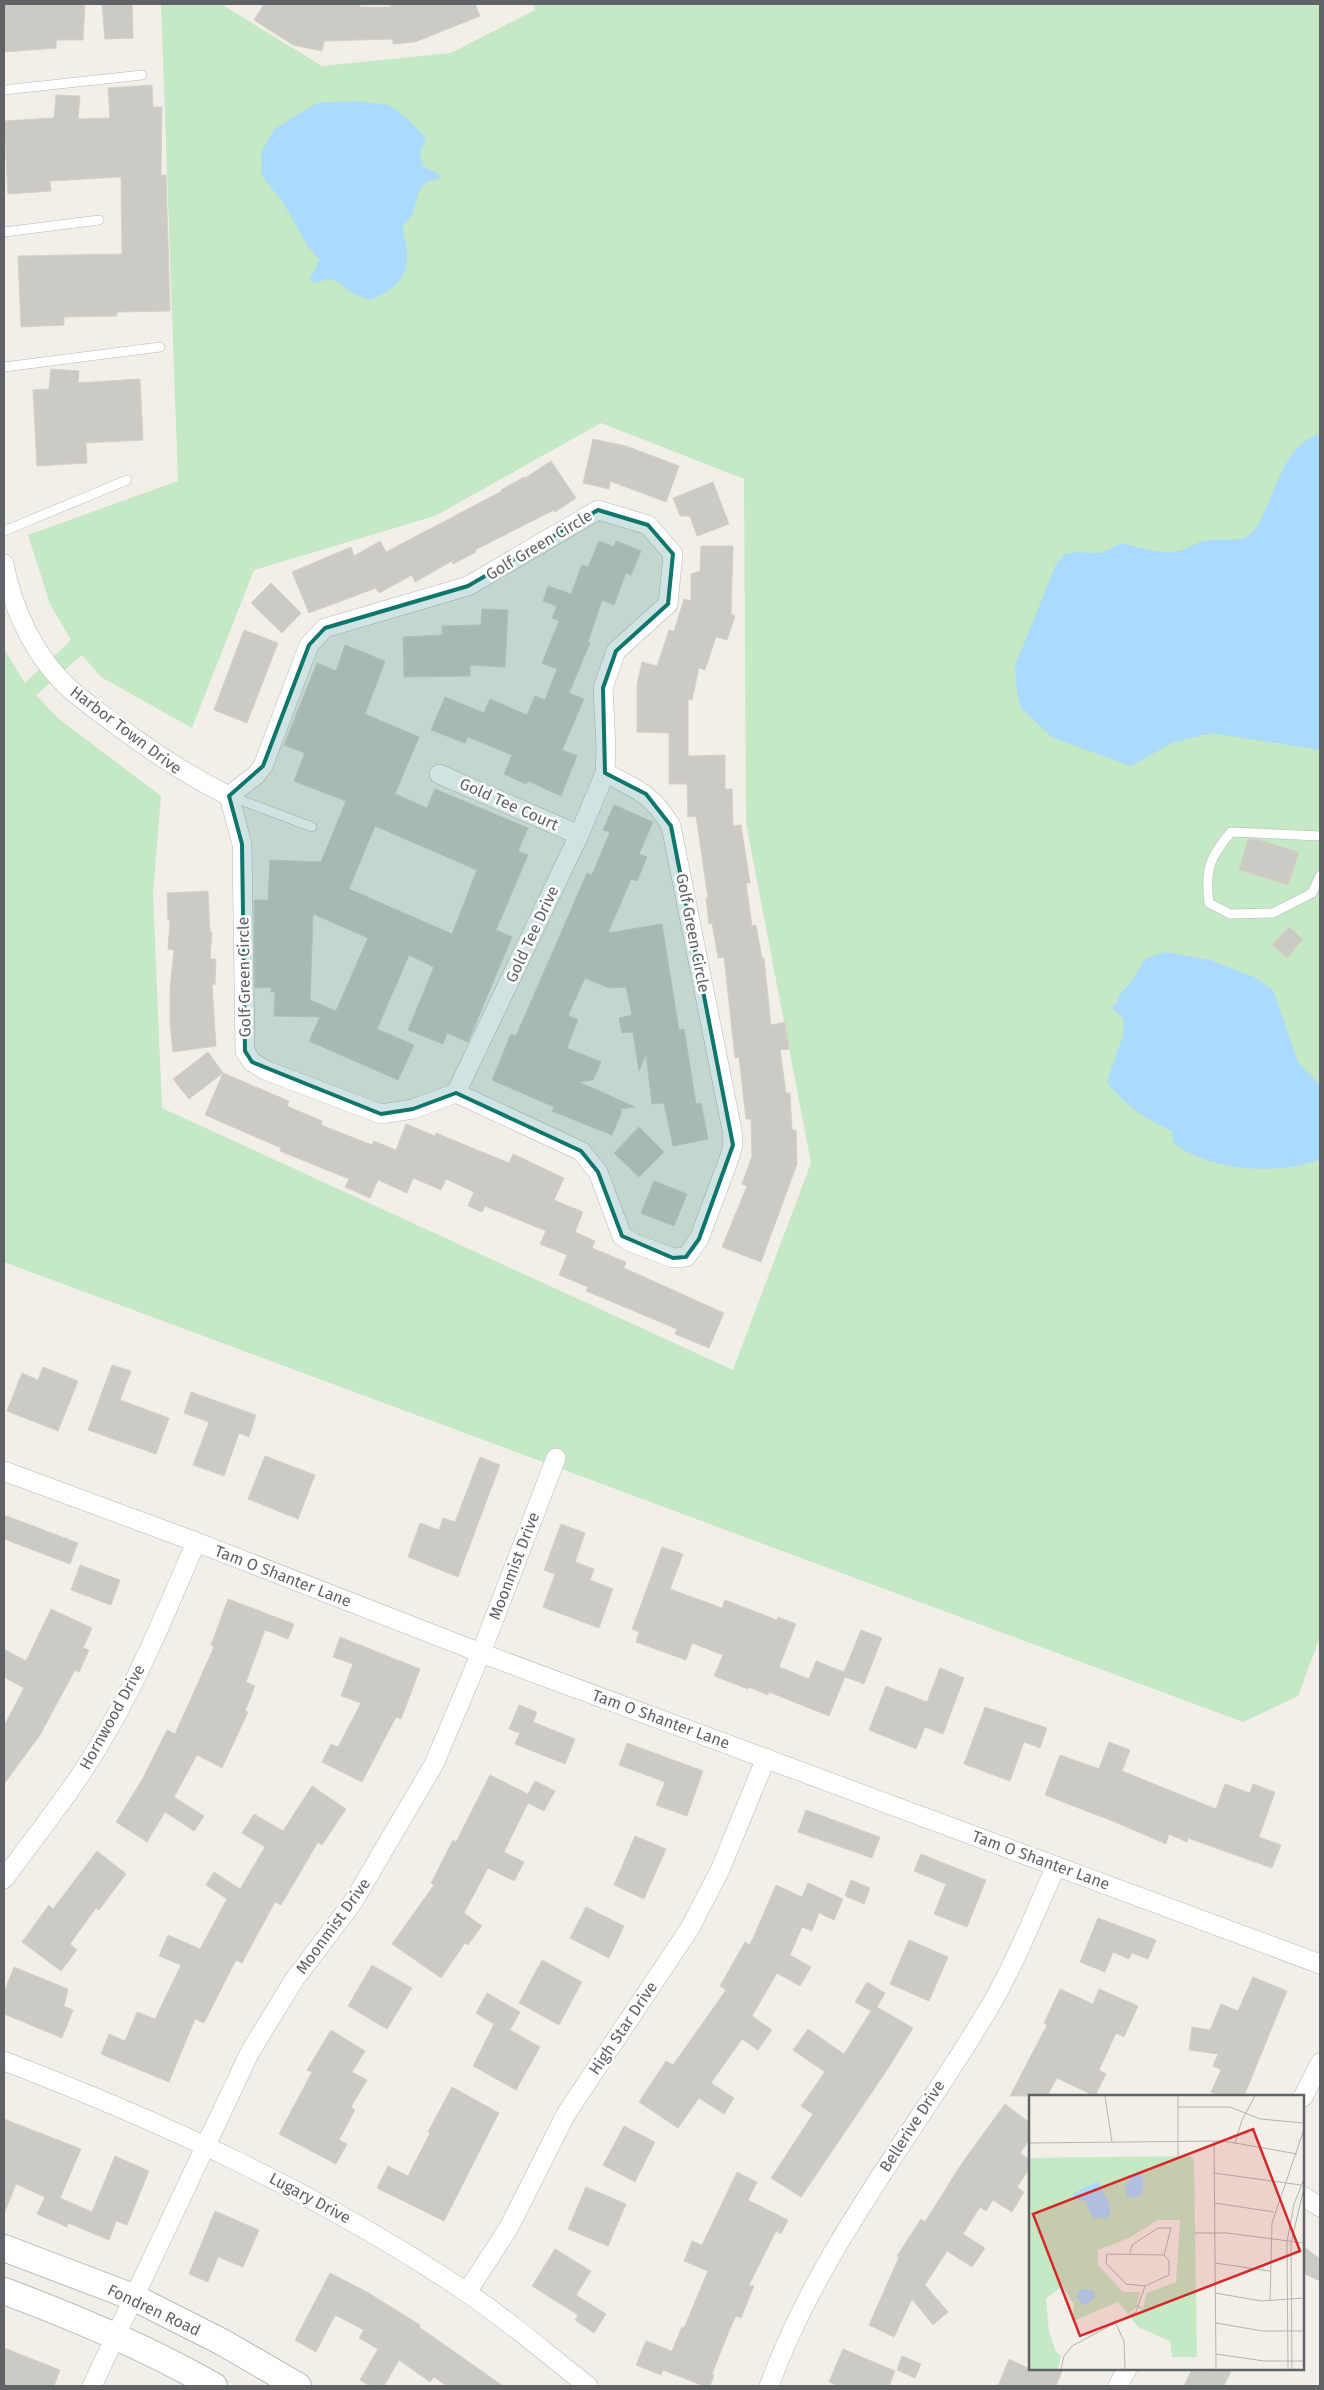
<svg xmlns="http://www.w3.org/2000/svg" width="1324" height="2390" font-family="'Fira Sans',sans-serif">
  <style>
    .green { fill: #c5e8c5; fill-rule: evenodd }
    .water { fill: #aadaff }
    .building { fill: #cccac5; stroke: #d6d1c6; fill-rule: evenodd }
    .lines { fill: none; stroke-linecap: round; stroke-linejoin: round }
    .lane-casing { stroke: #b5b8bc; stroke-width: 10 }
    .street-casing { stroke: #b5b8bc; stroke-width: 20 }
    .secondary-casing { stroke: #b6babf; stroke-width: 28 }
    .lane { stroke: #fff; stroke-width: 9 }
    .street { stroke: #fff; stroke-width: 19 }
    .secondary { stroke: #fff; stroke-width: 26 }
    .marked { fill: #0f766e; fill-opacity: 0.2; stroke: #0f766e; stroke-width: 4; stroke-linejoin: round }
    .labels { text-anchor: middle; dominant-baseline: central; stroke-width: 5; stroke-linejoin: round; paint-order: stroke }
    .street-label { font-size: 16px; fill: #5f6368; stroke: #fff }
    .inset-road { fill: none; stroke: #b3b3b1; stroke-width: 1 }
    .view { fill: #d62828; fill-opacity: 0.15; stroke: #d62828; stroke-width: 2.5 }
    .inset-edge { fill: none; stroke: #5f6368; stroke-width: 2.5 }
  </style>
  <rect width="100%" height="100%" fill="#f1efe8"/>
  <!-- green -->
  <path class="green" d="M161,4h60l101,62 129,-13 84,-43 -1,-6h786v1633l-22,59 -55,26 -1239,-460v-613l21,34 46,-43 -21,-36 -22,-69 150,-54zM601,423l143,56 2,344 65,340 -78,207 -571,-262 -9,-215 8,-97 -102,-77 -23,-24 46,-40 19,22 91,51 62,-158 181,-54z"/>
  <!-- water -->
  <path class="water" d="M356,101l33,4 18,13 19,20 -6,15 3,14 13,5 5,6 -15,4 -7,9 -7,25 -10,11c11,38 6,59 -33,73l-16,-6 -15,-12 -8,-3 -16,4 -5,-4 11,-19 -11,-12 -27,-47 -20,-25 -1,-23 13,-24 43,-26z
    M1320,434v316l-108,-17 -40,10 -41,23 -78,-28 -32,-30 -4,-16 -2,-26 41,-102 9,-10 13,-2 22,1 22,-10c18,4 41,13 60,7 7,-2 13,-7 21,-9 11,-3 34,0 41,-3 27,-10 30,-92 76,-104z
    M1167,952l43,8 44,17 19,13 25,72 22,23v74c-42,17 -110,12 -147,-16l-1,-12c-24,-10 -50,-28 -65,-49l16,-47 1,-16 -14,-12 7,-4c2,-12 8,-13 15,-22 13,-20 8,-23 35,-29z"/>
  <!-- building -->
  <path class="building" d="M4,4h81l-2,36h-27v8l-52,4z
    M102,4h30l1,34 -28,1z
    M264,4h96v3h31l-1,-3h85l5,12 -65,26 -22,2v-5l-69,2 -2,10 -29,-6 -39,-25z
    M152,85l1,22h9l-1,68h5l4,136 -53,1v4l-53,1v8l-43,2 -3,-71 104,-2 -1,-77 -71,4 1,10 -43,3 -4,-73 50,-3 2,-23 24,1 -2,23 32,-1 -2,-30z
    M51,369l28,2 -1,12 62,-4 3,61 -57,3 1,20 -50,3 -4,-76 16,-1z
    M593,439l33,7 53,20 -13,36 -56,-21 -1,8 -26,-6z
    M551,461l25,37 -21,14 -1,-2 -79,40 1,2 -23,12 -1,-3 -37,21 -3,-7 -33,18 -3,-5 -67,25 -17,-41 59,-25 3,9 26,-15 6,11 116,-61 -1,-1 23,-13 1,1z
    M713,482l16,42 -32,12 -7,-20h-10l-7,-18z
    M599,541l15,6 2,-6 25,10 -10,24 -5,-2 -12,32 -12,-5 -14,42 2,1 -21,50 15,6 -22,51 15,6 -16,40 -33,-15 -2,3 -22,-10 8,-19 -44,-18 -3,6 -34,-13 14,-33 39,16 6,-14 37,16 8,-19 10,4 12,-31 -15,-6 17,-42 -7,-3 5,-12 -14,-5 5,-15 23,8 11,-29 6,2z
    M701,546h32l-2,68 4,2 -8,24 -11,-3 -11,33 -6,-2 -7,32 -4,-1v57l37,-1v34h7l1,37 8,-1 9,58h-4l6,43 4,-1 6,33h2l7,67 14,-3 4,27 -9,1 6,43h4l2,37h4l1,34 -36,98 -39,-15 25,-61 -5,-2 10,-28 -1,-37h-5l-7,-62 -4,1 -11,-101 -6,1 -6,-35 -3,1 -3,-26h2l-12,-82 -8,1 -1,-33h-18v-51l-32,-1v-48l5,-22 15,4 12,-36 5,1 10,-32 7,2v-27l9,-3z
    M271,583l30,30 -19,20 -31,-30z
    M482,609l26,1 -3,57 -35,-2v11l-66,1 -1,-40 39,-2v-9l39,-1z
    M244,630l34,13 -31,80 -33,-13z
    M345,645l40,16 -20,53 54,23 -24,57 32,14 8,-19 93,39 -10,23 10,4 -32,75 16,7 -44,105 -21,-9 -4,11 -35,-14 26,-63 -25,-12 -32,74 37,16 -16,35 -89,-39 11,-24 -46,-1 1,-24h-4v-5l-16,1 -1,-88h14l2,-40 51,2 25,-61 -52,-20 11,-28 -21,-8 33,-82 19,8zM375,826l102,44 -25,64 -103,-45zM313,914l55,24 -32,73 -26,-11z
    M614,805l39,17 -14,32 8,3 -10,24 -6,-2 -23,54 54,-9 17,106 5,-1 12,75 5,-1 7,36 -35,7 -9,-43 -12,1 -6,-50 -7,17 -6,-39 -11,1 -3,-15 13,-3 -6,-28 -17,1 -24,-10 -17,37 10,5 -11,28 34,14 -8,18 -14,2 56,25 -15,2 2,2 -10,24 -60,-24 2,-4 -62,-27 19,-46 5,2 71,-163 5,2 18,-43 -7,-2z
    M1248,839l11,1 40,12 -11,33 -49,-15z
    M208,891l2,41h2l-2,27h6l-1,26 -3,-1 4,62 -43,6 -3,-28v-36l4,-38 -6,-1 2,-29h-2l-1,-27z
    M1289,927l14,12 -16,19 -15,-13z
    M208,1052l15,21 -34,26 -16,-20z
    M223,1073l66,28 -2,5 35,15 -1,4 51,20 2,-4 22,9 10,-26 29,12 1,-3 73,30 4,-9 51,24 -10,22 29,12 -8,20 20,9 -3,7 34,14 -2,6 100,45 -15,35 -34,-14 2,-5 -91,-38 2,-4 -29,-12 8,-20 -27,-11 6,-13 -61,-25 -3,6 -14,-6 6,-14 -28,-13 -5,11 -28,-12 -6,15 -29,-13 -8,18 -25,-11 4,-8 -69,-28 1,-3 -76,-33z
    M639,1127l25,25 -25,25 -25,-24z
    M654,1181l33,13 -13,32 -33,-13z
    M112,1365l19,6 -11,29 49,18 -13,36 -68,-24z
    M43,1367l35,14 -20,50 -51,-20 15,-38 16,7z
    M191,1392l65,23 -7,22 -10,-4 -15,43 -31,-11 16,-43 -25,-9z
    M265,1456l50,19 -17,44 -50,-20z
    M480,1457l20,8 -42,112 -50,-20 12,-34 19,7 4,-12 12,4z
    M4,1515l74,28 -8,21 -66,-25z
    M561,1524l24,9 -10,29 19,7 -4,11 23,9 -14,39 -56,-21 12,-33 -11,-4z
    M662,1547l21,7 -13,35 52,19 3,-8 52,20 1,-3 18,7 -17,43 30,12 7,-18 28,11 17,-42 21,8 -18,46 -19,-7 -16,39 -60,-24 -1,3 -19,-8 -1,2 -34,-13 9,-21 -31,-12 -6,17 -50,-18 3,-10 -7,-3z
    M80,1565l40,15 -9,25 -40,-15z
    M228,1599l66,25 -6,15 -23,-9 -19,52 9,4 -10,25 3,1 -26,56 -25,-13 -23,42 30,19 -10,15 -29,-19 -18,30 -31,-20 27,-44 24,-48 8,4 39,-87 -3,-2z
    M51,1609l41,19 -9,20 6,2 -10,22 -4,-2 -35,65 -36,49v-58l20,-38 -20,-11v-28l22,12z
    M340,1637l80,32 -19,50 -5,-2 -34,65 -40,-20 9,-18 7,3 23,-44 -20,-7 12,-32 -20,-7z
    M940,1668l24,10 -21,56 -18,-7 -9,22 -47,-19 17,-44 41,16z
    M519,1705l18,7 -4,10 42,17 -10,25 -50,-20 5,-11 -11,-4z
    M985,1707l62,21 -7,20 -16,-6 -14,39 -46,-17z
    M1109,1742l21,8 -8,21 94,38 9,-25 25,9 3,-9 22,8 -16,45 22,8 -9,23 -84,-30 -1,4 -18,-8 -3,10 -51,-22 -70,-27 15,-40 39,14z
    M627,1743l76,28 -16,45 -31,-11 9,-23 -46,-17z
    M490,1775l38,19 7,-13 20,10 -11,20 -16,-8 -24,49 20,10 -10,19 -26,-13 -24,45 18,13 -14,19 -3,-2 -24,35 -49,-34 42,-59 -3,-2 22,-43 3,2z
    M312,1786l34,23 -24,36 -4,-3 -37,63 -6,-3 -33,61 -6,-3 -32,63 -9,-4 -26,63 -68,-28 8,-20 16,7 12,-29 18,7 26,-54 -22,-9 9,-21 32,14 27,-50 -21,-14 8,-13 26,17 25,-42 -23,-14 12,-19 29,17z
    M806,1810l74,27 -8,21 -74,-26z
    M635,1836l31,13 -22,50 -30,-14z
    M97,1851l29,23 -27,36 -3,-2 -26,36 7,6 -16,21 -39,-29 27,-37 4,4z
    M921,1854l65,26 -19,47 -33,-13 12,-30 -32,-13z
    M851,1880l19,8 -6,16 -19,-8z
    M808,1883l35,16 -9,21 -15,-7 -7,18 -10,-4 -12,28 21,12 -11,19 -23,-13 -25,43 20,14 -14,20 -16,-11 -31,44 23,15 -10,16 -25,-16 -21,30 -39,-26 27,-41 7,4 53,-75 -6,-4 25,-44 5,3 26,-60 26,12z
    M586,1907l38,19 -15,32 -39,-20z
    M1098,1918l58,22 -8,19 -16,-6 -3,6 -16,-7 -8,20 -25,-10z
    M909,1940l39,17 -19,44 -39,-17z
    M542,1960l40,22 -23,43 -40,-22z
    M372,1965l40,23 -25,41 -39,-23z
    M14,1967l54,22 -4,17 9,4 -11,28 -58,-24v-22z
    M1253,1977l34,14 -43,105h-24l-9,-4 10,-22 -8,-4 5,-12 -29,-4 3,-23 18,3 11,-26 17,7z
    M867,1982l18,11 -8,14 36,21 -26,42 -86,127 -30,-19 42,-64 -12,-8 24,-34 -32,-22 15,-21 36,25 27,-43 -16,-9z
    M1060,1989l33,15 6,-15 39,17 -14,31 -8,-4 -17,37 7,4 -11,22 -38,-18 -10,18h-37l37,-71 -3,-2z
    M487,1993l33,19 -10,18 30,17 -24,43 -43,-24 21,-42 -18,-11z
    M331,2030l34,21 -13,21 15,8 -16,27 4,3 -16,30 8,4 -11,20 -57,-30 33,-62 -5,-2z
    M452,2087l47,26 -55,108 -67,-33 11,-22 20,10 22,-43 -2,-1z
    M1005,2104l25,19v16l-10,14 10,7v8l-13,19 7,5 -12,20 -19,-12 -7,11 -6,-4 -17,27 22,14 -13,19 -25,-16 -22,34 23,27 -15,13 -21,-26 -18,38 -25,-12 30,-68 -2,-1 24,-37 4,3 37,-59z
    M4,2119l77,30 -21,49 32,14 23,-56 34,15 -22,54 -11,-4 -7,19 -41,-17 -1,4 -30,-13 8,-17 -29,-13 -12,30z
    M624,2126l31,16 -20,40 -32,-17z
    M737,2172l20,10 -9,18 40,20 -7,14 -5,-3 -27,54 5,1 -13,32 -5,-2 -7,15 -17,43 2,1 -4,11h-6l-41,-16 -2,5 -25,-10 10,-24 26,10 10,-24 2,1 24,-57 -24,-10 8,-20 10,4z
    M586,2187l40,17 -18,42 -40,-17z
    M215,2211l44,19 -16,37 -25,-10 -10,25 -19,-8z
    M1303,2246l17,13v22l-17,-8z
    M555,2249l36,22 -15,24 30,19 -12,19 -19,-13 3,-5 -46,-29z
    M330,2273l37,19 53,33 -1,2 84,59h-56l-13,-9 -4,5 -31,-22 -15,26h-14l-10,-6 18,-31 -19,-11 5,-8 -29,-15 -19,37 -21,-12z
    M4,2348l56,22 -6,16h-50z
    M843,2349l52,22 -6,15h-51l-9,-4z
    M902,2356l19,8 -6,14 -18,-8z
    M1009,2359l21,10h33l-7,17h-58z
    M1192,2369h40l-8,17h-40z"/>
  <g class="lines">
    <defs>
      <path id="lane" d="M4,90l138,-15
        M4,232l95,-12
        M4,367l156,-20
        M4,531l123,-51
        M230,796l82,31
        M1320,836l-89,-4c-22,26 -26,38 -22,71l21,11 43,-1 39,-20 8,-17"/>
      <path id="street" d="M4,564c9,46 31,94 67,126 15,13 32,25 48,37 36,27 70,49 110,69
        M439,774l140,61
        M456,1093l123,-258 26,-62 1,-25 -3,-60 13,-37 52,-47 5,-50 -25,-29 -50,-15 -130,76 -143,42 -16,17 -46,121 -7,9 -27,21 13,48 3,207 7,11 13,8 116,44 32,-5 43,-16 125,58 17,21 24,64 9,6 42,16 13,-1 13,-18 30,-80 4,-14 -1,-15 -61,-304c-19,-32 -34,-37 -66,-53
        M4,1471l192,71 285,111 839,311
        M4,1879c33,-45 69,-89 97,-137 38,-64 66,-132 95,-200
        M4,2061c161,62 318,134 462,231 42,28 82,63 122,94
        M1303,2097l17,-34
        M1303,2196l17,11
        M467,2292l41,-63 58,-115 124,-186 30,-58 46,-112
        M92,2386l158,-334 44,-72 59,-78 81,-138 47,-111 75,-195
        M769,2386c51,-138 142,-248 217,-373 28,-46 48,-98 70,-147
        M1118,2386l9,-17"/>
      <path id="secondary" d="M4,2248l129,49 89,45 76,44
        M4,2291c73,27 143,57 210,95"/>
    </defs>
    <!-- lane casing -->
    <use href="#lane" class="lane-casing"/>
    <!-- street casing -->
    <use href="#street" class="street-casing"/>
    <!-- secondary casing -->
    <use href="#secondary" class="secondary-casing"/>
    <!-- lane -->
    <use href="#lane" class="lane"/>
    <!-- street -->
    <use href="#street" class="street"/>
    <!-- secondary -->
    <use href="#secondary" class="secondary"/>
  </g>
  <!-- marked area -->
  <path class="marked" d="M598,510l50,15 25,29 -5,50 -52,47 -13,37 2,85 41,21 25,32 62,319 -34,94 -13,18 -13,1 -51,-22 -24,-64 -17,-21 -125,-58 -43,16 -32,5 -129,-52 -7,-11 -3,-207 -13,-48 34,-30 46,-121 16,-17 143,-42z"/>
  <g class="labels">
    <!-- street labels -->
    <g class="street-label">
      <text transform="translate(539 545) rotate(-31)">Golf Green Circle</text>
      <text transform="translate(126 730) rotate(37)">Harbor Town Drive</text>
      <text transform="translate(509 804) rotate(24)">Gold Tee Court</text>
      <text transform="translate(693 933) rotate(79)">Golf Green Circle</text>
      <text transform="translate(532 934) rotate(-65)">Gold Tee Drive</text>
      <text transform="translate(244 977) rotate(-91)">Golf Green Circle</text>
      <text transform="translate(514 1566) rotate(-69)">Moonmist Drive</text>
      <text transform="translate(283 1576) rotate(21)">Tam O Shanter Lane</text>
      <text transform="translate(112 1717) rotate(-61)">Hornwood Drive</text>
      <text transform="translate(661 1719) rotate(20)">Tam O Shanter Lane</text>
      <text transform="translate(1041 1860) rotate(20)">Tam O Shanter Lane</text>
      <text transform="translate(333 1926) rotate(-54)">Moonmist Drive</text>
      <text transform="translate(623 2028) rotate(-56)">High Star Drive</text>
      <text transform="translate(912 2126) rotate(-57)">Bellerive Drive</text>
      <text transform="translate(310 2198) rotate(28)">Lugary Drive</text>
      <text transform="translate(154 2310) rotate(25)">Fondren Road</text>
    </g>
  </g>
  <!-- overview -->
  <g transform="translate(1029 2095)">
    <rect width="275" height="275" fill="#f1efe8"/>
    <path d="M161,61l4,4 3,197h-25l-2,-16 -32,-14 -7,-9 11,-8 -5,-3 -9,7 -10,-12 -47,20 3,-18 -12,-18 -16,13 3,33 7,20 5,3 -3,14h-29v-211zM129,125h22l-4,62 -29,11 -4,15 -6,-3 3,-13h-17l-25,-27v-15l31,-12z" fill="#c5e8c5" fill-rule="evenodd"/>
    <path d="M105,78l7,1 3,12 -4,10 -7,2 -7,-3 -1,-9zM69,86l12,24v10l-5,4 -12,-1 -8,-16 -12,-4 1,-5zM52,194l13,2 1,6 -10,9 -9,-9z" fill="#aadaff"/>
    <path class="inset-road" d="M76,1l7,46M149,1v60M149,12h52l30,12 44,4M185,46l2,228M0,48l195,-2 73,13M206,48l7,-23 13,-24M185,78l87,12M186,108l59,9M166,138h32l77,10M101,158l2,-8 26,-17h13l-7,27 5,6v14l-24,11 -19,-2 -20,-21 1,-9 57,1M186,168l55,8M186,198l46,8 43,-3M241,206l2,-78 32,-94M187,228l47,8h41M87,229l8,17 1,28M187,259l48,7h40M32,274l3,-13 8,-10 64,-34 9,-26M259,274l-1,-127 7,-38 10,-25M263,274l-1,-126 13,-55"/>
    <path class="view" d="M224,34l47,122 -220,85 -47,-122z"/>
    <rect width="275" height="275" class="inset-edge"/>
  </g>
  <!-- border -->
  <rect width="1324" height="2390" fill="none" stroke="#5f6368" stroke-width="10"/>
</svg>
